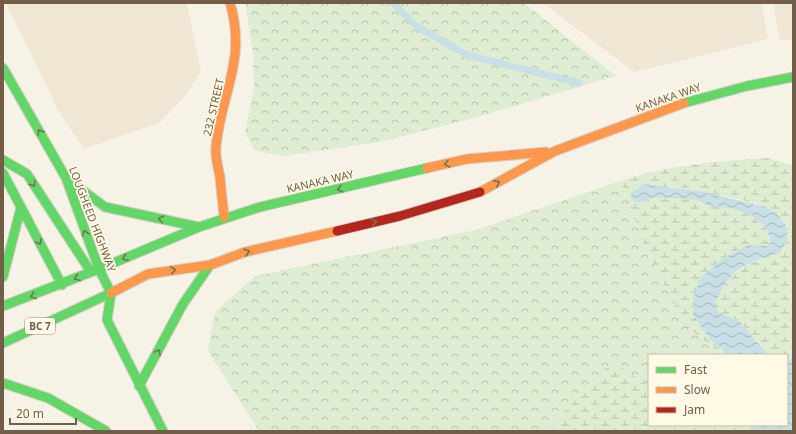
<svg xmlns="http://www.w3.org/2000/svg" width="796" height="434" font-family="'Noto Sans',sans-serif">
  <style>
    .residential { fill: #efe6d3 }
    .forest { fill: url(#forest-crowns) }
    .wetland { fill: url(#wetland-marsh) }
    .water { fill: url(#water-waves) }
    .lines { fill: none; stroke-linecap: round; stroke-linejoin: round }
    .stream { stroke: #c8dfe5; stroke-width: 7 }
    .fast-casing { stroke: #d6cfc3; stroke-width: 11 }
    .slow-casing { stroke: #d6cfc3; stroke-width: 11 }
    .jam-casing { stroke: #d6cfc3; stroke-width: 11 }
    .fast { stroke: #63d668; stroke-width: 9 }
    .slow { stroke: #ff974d; stroke-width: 9 }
    .jam { stroke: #b3261e; stroke-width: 9 }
    .oneway { stroke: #6f754e }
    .labels { text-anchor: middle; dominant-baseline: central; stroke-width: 3.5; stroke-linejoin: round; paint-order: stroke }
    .shield { fill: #fff9e6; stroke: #9c8c77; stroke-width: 1 }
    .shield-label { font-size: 10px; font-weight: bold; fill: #725d48 }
    .street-label { font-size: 11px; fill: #725d48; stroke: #fff9e6 }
  </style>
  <defs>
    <pattern id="forest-crowns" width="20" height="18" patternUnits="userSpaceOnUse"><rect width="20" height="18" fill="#deedd1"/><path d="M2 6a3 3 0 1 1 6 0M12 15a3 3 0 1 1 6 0" fill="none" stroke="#b8c3ac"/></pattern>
    <pattern id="wetland-marsh" width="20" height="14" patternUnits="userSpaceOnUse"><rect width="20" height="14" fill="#deedd1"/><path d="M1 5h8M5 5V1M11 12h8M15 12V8" fill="none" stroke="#b8c3ac"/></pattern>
    <pattern id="water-waves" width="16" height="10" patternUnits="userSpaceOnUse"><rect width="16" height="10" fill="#c8dfe5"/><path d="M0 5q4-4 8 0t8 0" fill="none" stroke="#a7b8bc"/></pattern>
  </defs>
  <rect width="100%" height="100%" fill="#f6f2e6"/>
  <!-- residential -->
  <path class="residential" d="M6,3h181l14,68 -17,26 -25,26 -75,26 -25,-37z
    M543,3h219l6,36 -134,33z
    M773,3h20v37l-13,1z"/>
  <!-- forest -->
  <path class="forest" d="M245,3h279l92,73 -149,44 -88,22 -94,14 -30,-5 -10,-18 9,-46 -1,-34z
    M620,181l27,70 39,75 37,29h-74v30l-37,-22 -56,57 -5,11h-292l-51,-80 7,-39 40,-36 221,-46z"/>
  <!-- wetland -->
  <path class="wetland" d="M769,158l24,8v190l-6,9v-10h-19l-29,-34 -21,-9 -3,-8c19,-38 27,-39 66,-51 4,-8 10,-16 6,-26 -2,-4 -8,-12 -11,-15 -14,-11 -88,-23 -109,-26l-23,16 11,-5 41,3 11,5 26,4 18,6 15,12 5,15 -3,4 -20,-1 -26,14 -12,80 19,16h-6l-37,-29 -39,-75 -27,-70c47,-16 100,-20 149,-23z
    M612,362l37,23v40h103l-3,6h-198l5,-11z"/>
  <!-- water -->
  <path class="water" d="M643,184l57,7 66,16 10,5 11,15 1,12 -8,14c-38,12 -47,13 -65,51l3,8 21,9 29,34h-39l-19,-16 -17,-24v-16l6,-19 23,-21 26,-14 20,1 3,-4 -5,-15 -15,-12 -18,-6 -26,-4 -11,-5 -41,-3 -11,5h-9l-5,-6z
    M793,356v75h-44l3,-6h35v-60z"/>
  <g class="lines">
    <!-- stream -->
    <path class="stream" d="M393,3l23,23 51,29 112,28"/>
    <defs>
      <path id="fast" d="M3,68l63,110 33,91
        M684,103l63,-17 46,-9
        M3,160l24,14 62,95
        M3,173l59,112
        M66,178l39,29 94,20
        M99,269l100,-42 61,-20 167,-39
        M3,277l18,-70
        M3,306l96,-37 12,24 -4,27 56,111
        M3,343l108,-50
        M3,383l45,15 58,33
        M139,386l44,-82 27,-39"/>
      <path id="slow" d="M427,168l40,-9 79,-7
        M480,192l75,-41 129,-48
        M224,217c-1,-13 -3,-26 -4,-40 -2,-10 -5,-20 -4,-30 5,-54 31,-87 14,-144
        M111,293l37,-19 62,-9 35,-13 92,-21"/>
      <path id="jam" d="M337,231l63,-15 80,-24"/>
    </defs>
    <!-- fast casing -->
    <use href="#fast" class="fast-casing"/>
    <!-- slow casing -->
    <use href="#slow" class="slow-casing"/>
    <!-- jam casing -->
    <use href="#jam" class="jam-casing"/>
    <!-- fast -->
    <use href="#fast" class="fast"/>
    <!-- slow -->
    <use href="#slow" class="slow"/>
    <!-- jam -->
    <use href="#jam" class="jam"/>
  </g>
  <!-- one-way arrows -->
  <defs><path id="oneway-chevron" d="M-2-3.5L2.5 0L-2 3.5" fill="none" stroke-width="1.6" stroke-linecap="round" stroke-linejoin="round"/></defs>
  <g class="oneway">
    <use href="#oneway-chevron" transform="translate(40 132) rotate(-120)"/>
    <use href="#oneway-chevron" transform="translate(447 164) rotate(166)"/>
    <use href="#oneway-chevron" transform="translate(497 183) rotate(-28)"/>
    <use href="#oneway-chevron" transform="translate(33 184) rotate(57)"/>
    <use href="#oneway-chevron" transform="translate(340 189) rotate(167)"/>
    <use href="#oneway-chevron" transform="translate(161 219) rotate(-169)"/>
    <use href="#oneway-chevron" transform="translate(374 222) rotate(-13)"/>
    <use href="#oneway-chevron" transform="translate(85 233) rotate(-109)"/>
    <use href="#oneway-chevron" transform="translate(39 242) rotate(62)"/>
    <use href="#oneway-chevron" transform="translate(247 252) rotate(-16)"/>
    <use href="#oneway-chevron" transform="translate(125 258) rotate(157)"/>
    <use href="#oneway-chevron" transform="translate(173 270) rotate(-9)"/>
    <use href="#oneway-chevron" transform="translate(77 278) rotate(157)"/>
    <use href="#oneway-chevron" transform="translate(33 296) rotate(160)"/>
    <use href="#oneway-chevron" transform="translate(158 352) rotate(-62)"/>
  </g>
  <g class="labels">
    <!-- shield labels -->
    <rect class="shield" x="25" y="318" width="30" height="16" rx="3"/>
    <g class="shield-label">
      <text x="40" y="326">BC 7</text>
    </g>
    <!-- street labels -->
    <g class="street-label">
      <text transform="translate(668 97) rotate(-19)">KANAKA WAY</text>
      <text transform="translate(213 107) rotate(-77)">232 STREET</text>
      <text transform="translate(320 181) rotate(-13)">KANAKA WAY</text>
      <text transform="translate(93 219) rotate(69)">LOUGHEED HIGHWAY</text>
    </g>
  </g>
  <!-- border -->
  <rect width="796" height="434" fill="none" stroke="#725d48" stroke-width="8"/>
  <!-- legend -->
  <rect x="648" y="354" width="140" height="72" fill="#fff9e6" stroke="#c7bba7"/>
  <rect x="656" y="367" width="20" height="6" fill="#63d668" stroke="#c7bba7"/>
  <text x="684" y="374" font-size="12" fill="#725d48">Fast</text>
  <rect x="656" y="387" width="20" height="6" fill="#ff974d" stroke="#c7bba7"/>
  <text x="684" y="394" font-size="12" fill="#725d48">Slow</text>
  <rect x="656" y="407" width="20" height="6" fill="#b3261e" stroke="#c7bba7"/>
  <text x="684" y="414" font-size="12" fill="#725d48">Jam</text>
  <!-- scale -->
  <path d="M10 418v6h66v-6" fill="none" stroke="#725d48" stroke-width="2"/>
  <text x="16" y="418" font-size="12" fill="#725d48" stroke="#fff9e6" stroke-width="3" paint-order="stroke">20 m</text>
</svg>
